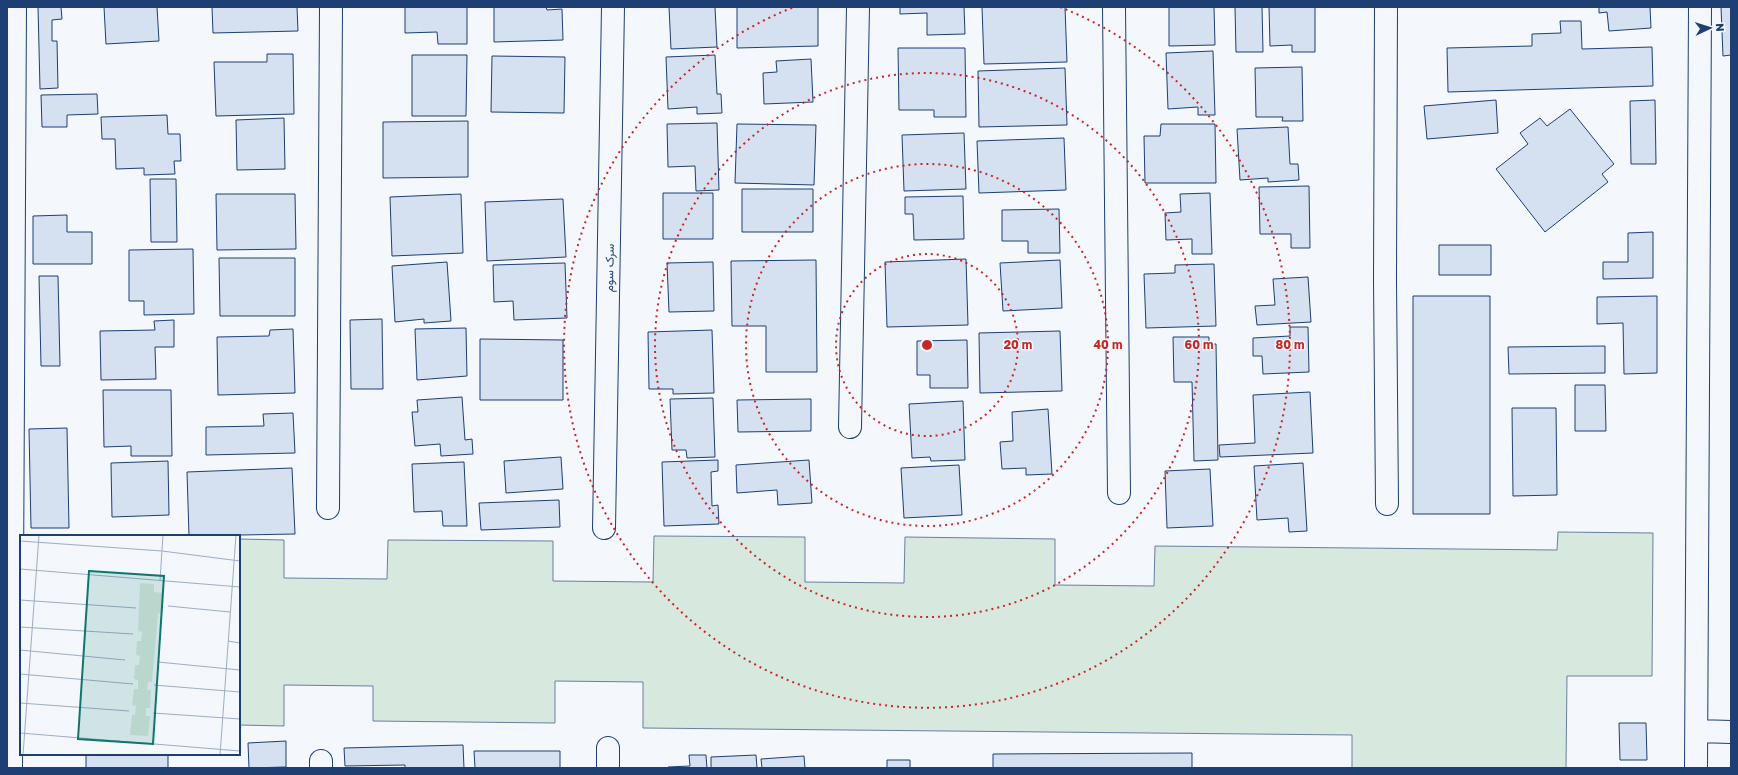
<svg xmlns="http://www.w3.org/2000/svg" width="1738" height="775" font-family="'Golos Text',Vazirmatn,sans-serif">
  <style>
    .green { fill: #d7e8df; stroke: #687fa3 }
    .building { fill: #d5e0f0; stroke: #1d3f73 }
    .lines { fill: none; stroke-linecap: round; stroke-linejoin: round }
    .street-casing { stroke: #1d3f73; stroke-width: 24 }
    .street { stroke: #f4f7fb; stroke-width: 22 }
    .ring { fill: none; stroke: #c62828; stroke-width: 2; stroke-dasharray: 2 4 }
    .labels { text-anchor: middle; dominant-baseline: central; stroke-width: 3; stroke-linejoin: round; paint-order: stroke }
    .street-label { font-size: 12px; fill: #1d3f73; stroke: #f4f7fb }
    .inset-road { fill: none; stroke: #9eadc5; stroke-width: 1 }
    .view { fill: #0f766e; fill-opacity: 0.15; stroke: #0f766e; stroke-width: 2 }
    .inset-edge { fill: none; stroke: #1d3f73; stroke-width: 2 }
    .centre { fill: #c62828; stroke: #f4f7fb; stroke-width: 2 }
    .ring-label { font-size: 12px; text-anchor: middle; font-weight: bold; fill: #c62828; stroke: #f4f7fb; stroke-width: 3; stroke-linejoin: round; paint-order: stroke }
  </style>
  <rect width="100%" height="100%" fill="#f4f7fb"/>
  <!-- green -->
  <path class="green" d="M1558,532l95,1 -1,143h-85l-1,92h-214v-33l-709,-7v-46l-88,-1v42l-182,-2v-35l-89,-1v41l-45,-1v-186l45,1v38l103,1 1,-39 165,1v40l100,1 1,-46 151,1v45l99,1 1,-46 150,2v46l99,1 1,-40 402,4z"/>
  <!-- building -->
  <path class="building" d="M38,7h23l1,12 -10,1v21h5l1,47 -18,1z
    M104,7h53l2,34 -53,3z
    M212,7h85l1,24 -85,2z
    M405,7h62v37h-29l-1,-12 -32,1z
    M494,7h52l1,3 15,-1 1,31 -69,2z
    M669,7h46l2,40 -46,2z
    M737,7h81v39l-81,2z
    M900,7h64l1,27 -38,1v-22l-27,1z
    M982,7h83l2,55 -83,2z
    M1169,7h45l1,38 -46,1z
    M1235,7h27l1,45h-27z
    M1269,7h46v45h-23v-7l-22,1z
    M1599,7h51l1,21 -42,3 -2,-19 -8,1z
    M1721,7h10v48l-8,1z
    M1560,21h21l1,28 70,-2 1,39 -205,6 -1,-44 85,-2v-12l29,-1z
    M898,48h67l1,69h-32v-7h-35z
    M1213,51l2,64h-17v-8l-30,2 -2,-56z
    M267,54h26l1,60 -78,2 -2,-54h53z
    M412,55h55l-1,61h-54z
    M715,55l2,39h4l1,19 -25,1v-7l-29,2 -2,-52z
    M492,56l73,1 -1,56 -73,-1z
    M811,59l2,43 -49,2 -1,-31 14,-1 -1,-11z
    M1302,67l1,54h-21l1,-4h-27l-1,-49z
    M1065,68l2,57 -88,2 -1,-56z
    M97,94l1,20 -31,1v12h-25l-1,-32z
    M1496,100l2,33 -71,6 -3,-33z
    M1655,100l1,64h-25l-1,-63z
    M1570,109l44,55 -12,10 6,8 -63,50 -49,-63 32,-25 -8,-11 20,-15 7,8z
    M167,115l1,19h12l1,27h-7l1,13 -31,1v-7l-28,1 -1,-30h-13l-1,-22z
    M284,118l1,51 -48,1 -1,-50z
    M468,121v56l-85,1v-56z
    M717,123l2,67 -23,1 -1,-25 -27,1 -1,-43z
    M737,124l79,1 -2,60 -79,-2z
    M1161,124h54l1,59h-71l-1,-47h16z
    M1288,127l2,37h8l1,16 -31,2v-4l-28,2 -3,-51z
    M964,133l2,56 -62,2 -2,-56z
    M1064,138l2,52 -87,3 -2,-52z
    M150,179h26l1,63h-26z
    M1309,186l1,62h-19v-14h-31l-1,-47z
    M742,189h71v43h-71z
    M663,193h50v46h-50z
    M1210,193l2,61h-20v-15l-26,1 -1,-27 16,-1 -1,-18z
    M216,194h79l1,55 -79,1z
    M461,194l2,59 -71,3 -2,-59z
    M963,196l1,43 -50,1 -1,-26h-8v-17z
    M563,199l3,58 -79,4 -2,-59z
    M1059,209l1,44h-32v-12h-26v-31z
    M67,215v17h25v32h-59v-48z
    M1653,232v46l-50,1v-17h25v-29z
    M1439,245h52v30h-52z
    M193,249l1,65 -50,1v-14h-15v-51z
    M219,258h76v58h-75z
    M966,259l2,66 -81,2 -2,-65z
    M816,260l1,112h-51v-46h-34l-1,-65z
    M1060,260l2,48 -59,3 -3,-48z
    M447,262l4,59 -27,2v-4l-29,3 -3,-56z
    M713,262l1,49 -45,1 -2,-49z
    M565,263l2,55 -53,2 -1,-19 -19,1 -1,-37z
    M1214,264l2,62 -70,2 -2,-54 31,-1v-8z
    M39,276h19l2,90h-19z
    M1308,277l3,45 -54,3 -2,-19 20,-1 -2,-26z
    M1413,296h77v218h-77z
    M1657,296v77l-33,1 -1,-51 -26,1v-27z
    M382,319l1,70h-32l-1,-69z
    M174,320v27h-19l1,32 -55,1 -1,-49 55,-1 -1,-9z
    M1290,327h18l1,45 -46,2 -1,-18h-9v-18l37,-2z
    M466,328l1,48 -50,4 -2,-51z
    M293,329l2,64 -77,2 -1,-58 52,-1 1,-6z
    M712,330l2,63 -41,1v-5h-24l-1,-57z
    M1060,331l2,60 -82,2 -1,-60z
    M1173,337h36v7h7l2,116 -24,1 -2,-79h-18z
    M480,339l83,1v60h-83z
    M967,340l1,48h-38v-13h-13v-34z
    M1605,346v27l-96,1 -1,-27z
    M1575,385h30l1,46h-31z
    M103,390h68l1,66h-41v-10l-27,1z
    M1310,392l3,61 -93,4 -1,-12 36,-2 -2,-48z
    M462,397l3,43 7,-1 1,15 -32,2 -1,-12 -25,2 -3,-34h6l-1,-12z
    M713,398l2,59 -28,1 -1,-8h-14l-2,-51z
    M811,399v32l-73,1 -1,-32z
    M963,401l2,59 -34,1 -1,-4 -18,1 -3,-54z
    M1512,408h44l1,87 -44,1z
    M1048,409l4,65 -26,1v-7l-24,1 -2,-27 13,-1 -1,-29z
    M293,413l2,40 -89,2v-28l58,-1 -1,-12z
    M67,428l2,100h-38l-2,-99z
    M561,457l2,32 -57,4 -2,-32z
    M718,460v11l-7,1 1,34 6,-1 1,19 -55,2 -2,-64z
    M809,460l3,43 -34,2 -1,-15 -40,3 -1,-28z
    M168,461l1,54 -57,2 -1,-54z
    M464,462l3,64h-24l-1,-15 -28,1 -2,-48z
    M1303,463l4,68 -18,1 -1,-14 -31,2 -3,-54z
    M959,465l3,50 -58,3 -3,-50z
    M292,468l3,66 -106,2 -2,-64z
    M1210,469l3,57 -46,2 -2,-57z
    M559,500l1,27 -79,3 -2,-27z
    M1619,723h27l1,37h-27z
    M286,741v26l-37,1 -1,-25z
    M463,745l1,23h-59v-3l-60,1 -1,-18z
    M474,751h86v17h-85z
    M1192,753v15h-199v-14z
    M86,754h82v14h-82z
    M689,755h17l1,13h-39v-1l22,-1z
    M756,755l1,13h-46v-11z
    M804,756l1,12h-43l-1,-9z
    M887,760h23v8h-23z"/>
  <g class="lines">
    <defs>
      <path id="street" d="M1114,7l5,486
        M1386,7l-1,273 2,224
        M850,427l8,-420
        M328,508l3,-501
        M604,528l9,-521
        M1697,731l34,1
        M321,761v7
        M11,768l4,-761
        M608,768v-20
        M1696,768l4,-761"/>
    </defs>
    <!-- street casing -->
    <use href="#street" class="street-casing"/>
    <!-- street -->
    <use href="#street" class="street"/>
  </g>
  <!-- distance rings -->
  <g class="ring">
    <circle cx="927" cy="345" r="91"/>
    <circle cx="927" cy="345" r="181"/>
    <circle cx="927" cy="345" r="272"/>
    <path d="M1060 7A363 363 0 1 1 794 7"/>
  </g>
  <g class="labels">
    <!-- street labels -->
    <g class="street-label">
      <text transform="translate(609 268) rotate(-89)">سرک سوم</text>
    </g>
  </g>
  <!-- overview -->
  <g transform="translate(20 535)">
    <rect width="220" height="220" fill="#f4f7fb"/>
    <path d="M120,48l14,1v8l9,1 -1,20h-4l-6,69h-4l-1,8h4l-1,18h-4v8h4l-2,20 -18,-1 2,-20h3l1,-9 -4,-1 2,-16h4v-9l-4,-1 1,-14h4l1,-9 -4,-1 1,-14h4l1,-9 -4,-1z" fill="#d7e8df"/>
    <path class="inset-road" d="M0,6l142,10 78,10M0,34l220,18M140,45l3,-45M0,65l116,8M148,71l62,6M0,92l113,7M208,106l12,2M0,115l105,10M138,127l82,8M0,139l113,10M134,150l86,7M0,168l109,8M133,178l87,6M0,198l220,18M3,220l16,-220M200,220l16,-220"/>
    <path class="view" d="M69,36l75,5 -11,168 -75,-5z"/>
    <rect width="220" height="220" class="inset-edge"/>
  </g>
  <circle cx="927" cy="345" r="6" class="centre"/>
  <g class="ring-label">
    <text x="1018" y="349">20 m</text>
    <text x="1108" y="349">40 m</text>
    <text x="1199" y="349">60 m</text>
    <text x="1290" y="349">80 m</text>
  </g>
  <!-- border -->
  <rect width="1738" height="775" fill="none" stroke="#1d3f73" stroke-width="16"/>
  <!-- north arrow -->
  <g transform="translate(1710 28) rotate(86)" stroke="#f4f7fb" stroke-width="3" paint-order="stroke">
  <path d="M0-3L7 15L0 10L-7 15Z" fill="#1d3f73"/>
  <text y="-6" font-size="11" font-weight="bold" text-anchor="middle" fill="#1d3f73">N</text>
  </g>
</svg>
